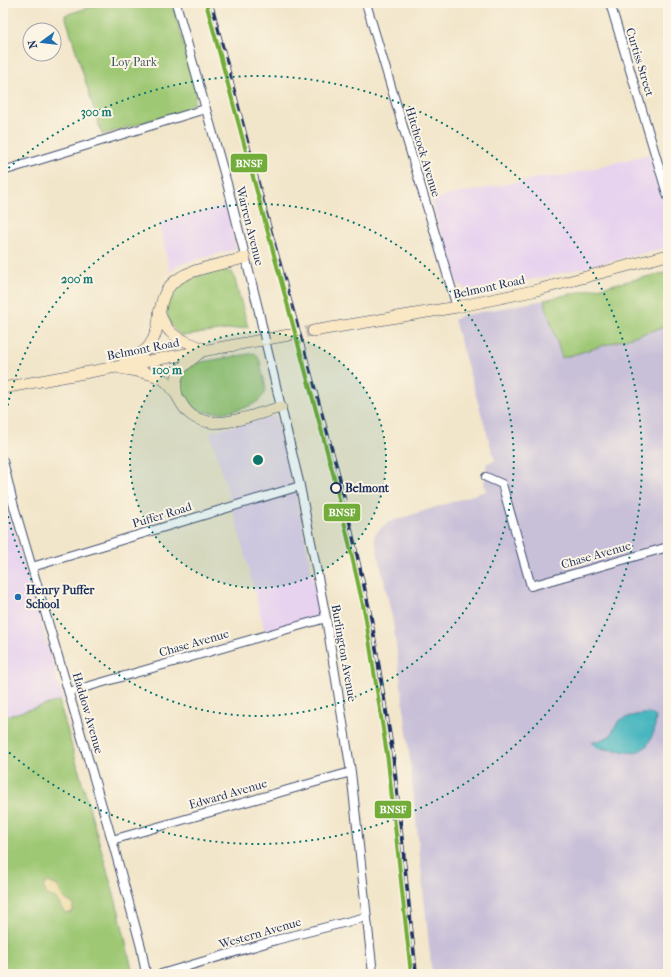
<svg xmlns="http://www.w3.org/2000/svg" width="671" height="977" font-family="'IM FELL French Canon',serif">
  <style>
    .built { fill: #e7d2ef }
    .industrial { fill: #c8bfd8 }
    .green { fill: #9fc874; stroke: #5d7c69 }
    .sand { fill: #eeda9e; stroke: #84847e }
    .water { fill: #47b6bf; stroke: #31728e }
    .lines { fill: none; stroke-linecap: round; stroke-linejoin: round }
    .secondary-tunnel { stroke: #c7c1b4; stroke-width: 11; stroke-dasharray: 11 5.5; stroke-linecap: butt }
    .street-casing { stroke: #3b4a6e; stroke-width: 10 }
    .secondary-casing { stroke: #3b4a6e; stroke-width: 12 }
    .street { stroke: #fff; stroke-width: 8 }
    .secondary { stroke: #fae7c3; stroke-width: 11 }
    .rail-casing { stroke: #1b2f5e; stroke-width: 4 }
    .rail { stroke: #fcf5e5; stroke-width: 2.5; stroke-dasharray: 8; stroke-linecap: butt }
    .street-bridge-casing { stroke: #3b4a6e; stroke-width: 10; stroke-linecap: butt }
    .street-bridge { stroke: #fff; stroke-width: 8 }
    .rail-1-casing { stroke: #fcf5e5; stroke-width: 7 }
    .rail-1 { stroke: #72ac39; stroke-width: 4 }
    .ring { fill: none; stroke: #0f766e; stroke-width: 2; stroke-dasharray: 2 4 }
    .stop-dot { fill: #fcf5e5; stroke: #1b2f5e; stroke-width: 2 }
    .poi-dot { fill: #1f6fb2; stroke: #fcf5e5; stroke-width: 1.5 }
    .labels { text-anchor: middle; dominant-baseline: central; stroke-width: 4; stroke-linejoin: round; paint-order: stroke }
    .park-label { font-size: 12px; fill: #3c5564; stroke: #fcf5e5 }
    .street-label { font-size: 12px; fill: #1b2f5e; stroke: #fcf5e5 }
    .stop-label { font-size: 12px; font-weight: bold; fill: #1b2f5e; stroke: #fcf5e5; text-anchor: start }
    .poi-label { font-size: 12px; font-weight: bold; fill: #1b2f5e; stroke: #fcf5e5; text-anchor: start }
    .centre { fill: #0f766e; stroke: #fcf5e5; stroke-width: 2 }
    .ring-label { font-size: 12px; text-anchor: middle; font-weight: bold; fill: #0f766e; stroke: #fcf5e5; stroke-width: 4; stroke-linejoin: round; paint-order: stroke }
    .line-badge { stroke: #fcf5e5; stroke-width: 1.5 }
    .badge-label { font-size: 11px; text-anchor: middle; font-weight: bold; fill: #fff }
  </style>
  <rect width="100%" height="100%" fill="#fcf5e5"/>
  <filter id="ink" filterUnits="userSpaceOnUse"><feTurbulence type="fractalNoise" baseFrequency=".025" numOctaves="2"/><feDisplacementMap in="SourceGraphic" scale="8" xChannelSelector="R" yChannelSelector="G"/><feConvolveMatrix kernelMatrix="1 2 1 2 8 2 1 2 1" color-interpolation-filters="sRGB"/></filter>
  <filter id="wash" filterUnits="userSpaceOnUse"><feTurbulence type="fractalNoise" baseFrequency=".012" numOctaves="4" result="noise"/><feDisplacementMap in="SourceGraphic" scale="16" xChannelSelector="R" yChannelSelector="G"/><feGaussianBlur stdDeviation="0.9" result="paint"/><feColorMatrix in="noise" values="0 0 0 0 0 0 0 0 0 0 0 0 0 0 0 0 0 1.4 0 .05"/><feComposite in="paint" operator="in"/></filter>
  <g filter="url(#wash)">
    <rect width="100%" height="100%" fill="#f2e6ca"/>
    <!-- built -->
    <path class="built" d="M649,154l19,59v34l-118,29 -77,14h-6l-11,-8 -25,-83 106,-21 30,-3z
      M226,205l10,44 -56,15 -10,8 -11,-50z
      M275,416l22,84 23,116 -55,16 -31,-119 -24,-81z
      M3,492l60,208 -60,17z"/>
    <!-- industrial -->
    <path class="industrial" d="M544,300l18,58 106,-32v648h-236l-25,-241 -14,-111 -19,-87 12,-12 100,-32 -2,-8 3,-20 8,-2 -41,-141 6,-4z"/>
    <!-- green -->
    <path class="green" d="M104,3h69l22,83c3,14 -1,19 -13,25l-80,24 -37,-120z
      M218,271h10l5,2 15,54 -66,9c-9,-6 -13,-12 -15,-23 -5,-31 28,-37 51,-42z
      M668,272v54l-106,32 -18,-58z
      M255,353c5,5 6,12 7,20 2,6 5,14 2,21 -8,16 -47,22 -63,17 -9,-2 -18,-12 -21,-21 -1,-5 1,-13 2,-19l13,-8z
      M59,701l60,211 14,62h-130v-257z"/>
    <!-- sand -->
    <path class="sand" d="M48,882l10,4 5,12 10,6v7l-3,2 -6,-1 -8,-14 -9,-3 -4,-9z"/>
    <!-- water -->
    <path class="water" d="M650,713l6,4 -2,15 -7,14 -11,7 -39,-5 -5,-5 18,-7 9,-16 16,-5z"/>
  </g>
  <g filter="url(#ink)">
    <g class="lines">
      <!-- secondary-tunnel -->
      <path class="secondary-tunnel" d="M289,335l24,-4"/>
      <defs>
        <path id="street" d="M176,3l52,184 31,125
          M366,3l91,304
          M610,3l58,194
          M3,171l202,-62
          M265,340l35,146 26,132 25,154 22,202
          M3,461l10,42 99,337 29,107 5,27
          M486,477l16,7 29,102 137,-39
          M32,567l268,-81
          M69,692l257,-74
          M112,840l239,-68
          M161,974l115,-34 90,-23"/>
        <path id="secondary" d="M159,312c11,29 21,25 46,38
          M313,331l144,-24 76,-16 135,-36
          M124,363c8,-5 19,-9 25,-17 17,-22 2,-52 32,-69 11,-8 49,-15 64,-19
          M120,368c14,3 32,4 44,12 19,14 14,37 45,42 21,3 51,-9 72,-15
          M3,388l286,-53
          M177,396c-5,-25 6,-30 24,-44"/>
      </defs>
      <!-- street casing -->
      <use href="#street" class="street-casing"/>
      <!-- secondary casing -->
      <use href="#secondary" class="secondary-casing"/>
      <!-- street -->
      <use href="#street" class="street"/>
      <!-- secondary -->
      <use href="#secondary" class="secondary"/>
      <defs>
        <path id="rail" d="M211,3l58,222 70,251 32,142 22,137 23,219"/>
      </defs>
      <!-- rail casing -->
      <use href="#rail" class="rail-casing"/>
      <!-- rail -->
      <use href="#rail" class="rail"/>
      <defs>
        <path id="street-bridge" d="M259,312l6,28"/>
      </defs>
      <!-- street-bridge casing -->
      <use href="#street-bridge" class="street-bridge-casing"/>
      <!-- street-bridge -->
      <use href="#street-bridge" class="street-bridge"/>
      <defs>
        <path id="rail-1" d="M206,3l128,474 31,137 23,147 23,213"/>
      </defs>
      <!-- rail-1 casing -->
      <use href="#rail-1" class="rail-1-casing"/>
      <!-- rail-1 -->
      <use href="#rail-1" class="rail-1"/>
    </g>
  </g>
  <!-- distance rings -->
  <circle cx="258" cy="460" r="128" fill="#0f766e" fill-opacity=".12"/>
  <g class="ring">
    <circle cx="258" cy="460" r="128"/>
    <path d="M3 435A256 256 0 1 1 3 485"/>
    <path d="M4 172A384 384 0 1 1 4 748"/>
  </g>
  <!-- markers -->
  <circle class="stop-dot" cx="336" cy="488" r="5"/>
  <circle class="poi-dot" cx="18" cy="597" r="4"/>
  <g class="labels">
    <!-- park labels -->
    <g class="park-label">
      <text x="134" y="62">Loy Park</text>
    </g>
    <!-- street labels -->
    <g class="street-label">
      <text transform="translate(640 62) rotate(73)">Curtiss Street</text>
      <text transform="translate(423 152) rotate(73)">Hitchcock Avenue</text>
      <text transform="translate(250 226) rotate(76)">Warren Avenue</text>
      <text transform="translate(489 287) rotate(-12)">Belmont Road</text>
      <text transform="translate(143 349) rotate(-11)">Belmont Road</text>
      <text transform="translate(162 515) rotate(-17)">Puffer Road</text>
      <text transform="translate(596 555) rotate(-16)">Chase Avenue</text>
      <text transform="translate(194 643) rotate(-16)">Chase Avenue</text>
      <text transform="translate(344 653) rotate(80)">Burlington Avenue</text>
      <text transform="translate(88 713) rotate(74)">Haddow Avenue</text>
      <text transform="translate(228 794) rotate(-16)">Edward Avenue</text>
      <text transform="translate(260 933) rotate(-16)">Western Avenue</text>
    </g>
    <!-- stop labels -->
    <g class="stop-label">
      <text x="345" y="488">Belmont</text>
    </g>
    <!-- poi labels -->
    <g class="poi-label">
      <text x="26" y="590">Henry Puffer<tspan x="26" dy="14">School</tspan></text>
    </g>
  </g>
  <circle cx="258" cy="460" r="6" class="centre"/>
  <g class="ring-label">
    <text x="96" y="116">300 m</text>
    <text x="77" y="283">200 m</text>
    <text x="167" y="374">100 m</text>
  </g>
  <g class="line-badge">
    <rect x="230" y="153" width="38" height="20" rx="4" fill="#72ac39"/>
    <rect x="323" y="503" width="38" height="19" rx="4" fill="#72ac39"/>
    <rect x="374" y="800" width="38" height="19" rx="4" fill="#72ac39"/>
  </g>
  <g class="badge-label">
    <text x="249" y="167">BNSF</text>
    <text x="342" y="516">BNSF</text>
    <text x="393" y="813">BNSF</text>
  </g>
  <!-- margin -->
  <rect width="671" height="977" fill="none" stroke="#fcf5e5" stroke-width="16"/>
  <!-- north arrow -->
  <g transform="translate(42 42) rotate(255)"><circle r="19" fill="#fcf5e5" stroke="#a2a6af"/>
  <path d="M0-3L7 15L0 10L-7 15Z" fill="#1f6fb2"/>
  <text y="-6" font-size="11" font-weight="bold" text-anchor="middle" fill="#1b2f5e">N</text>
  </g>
</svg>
